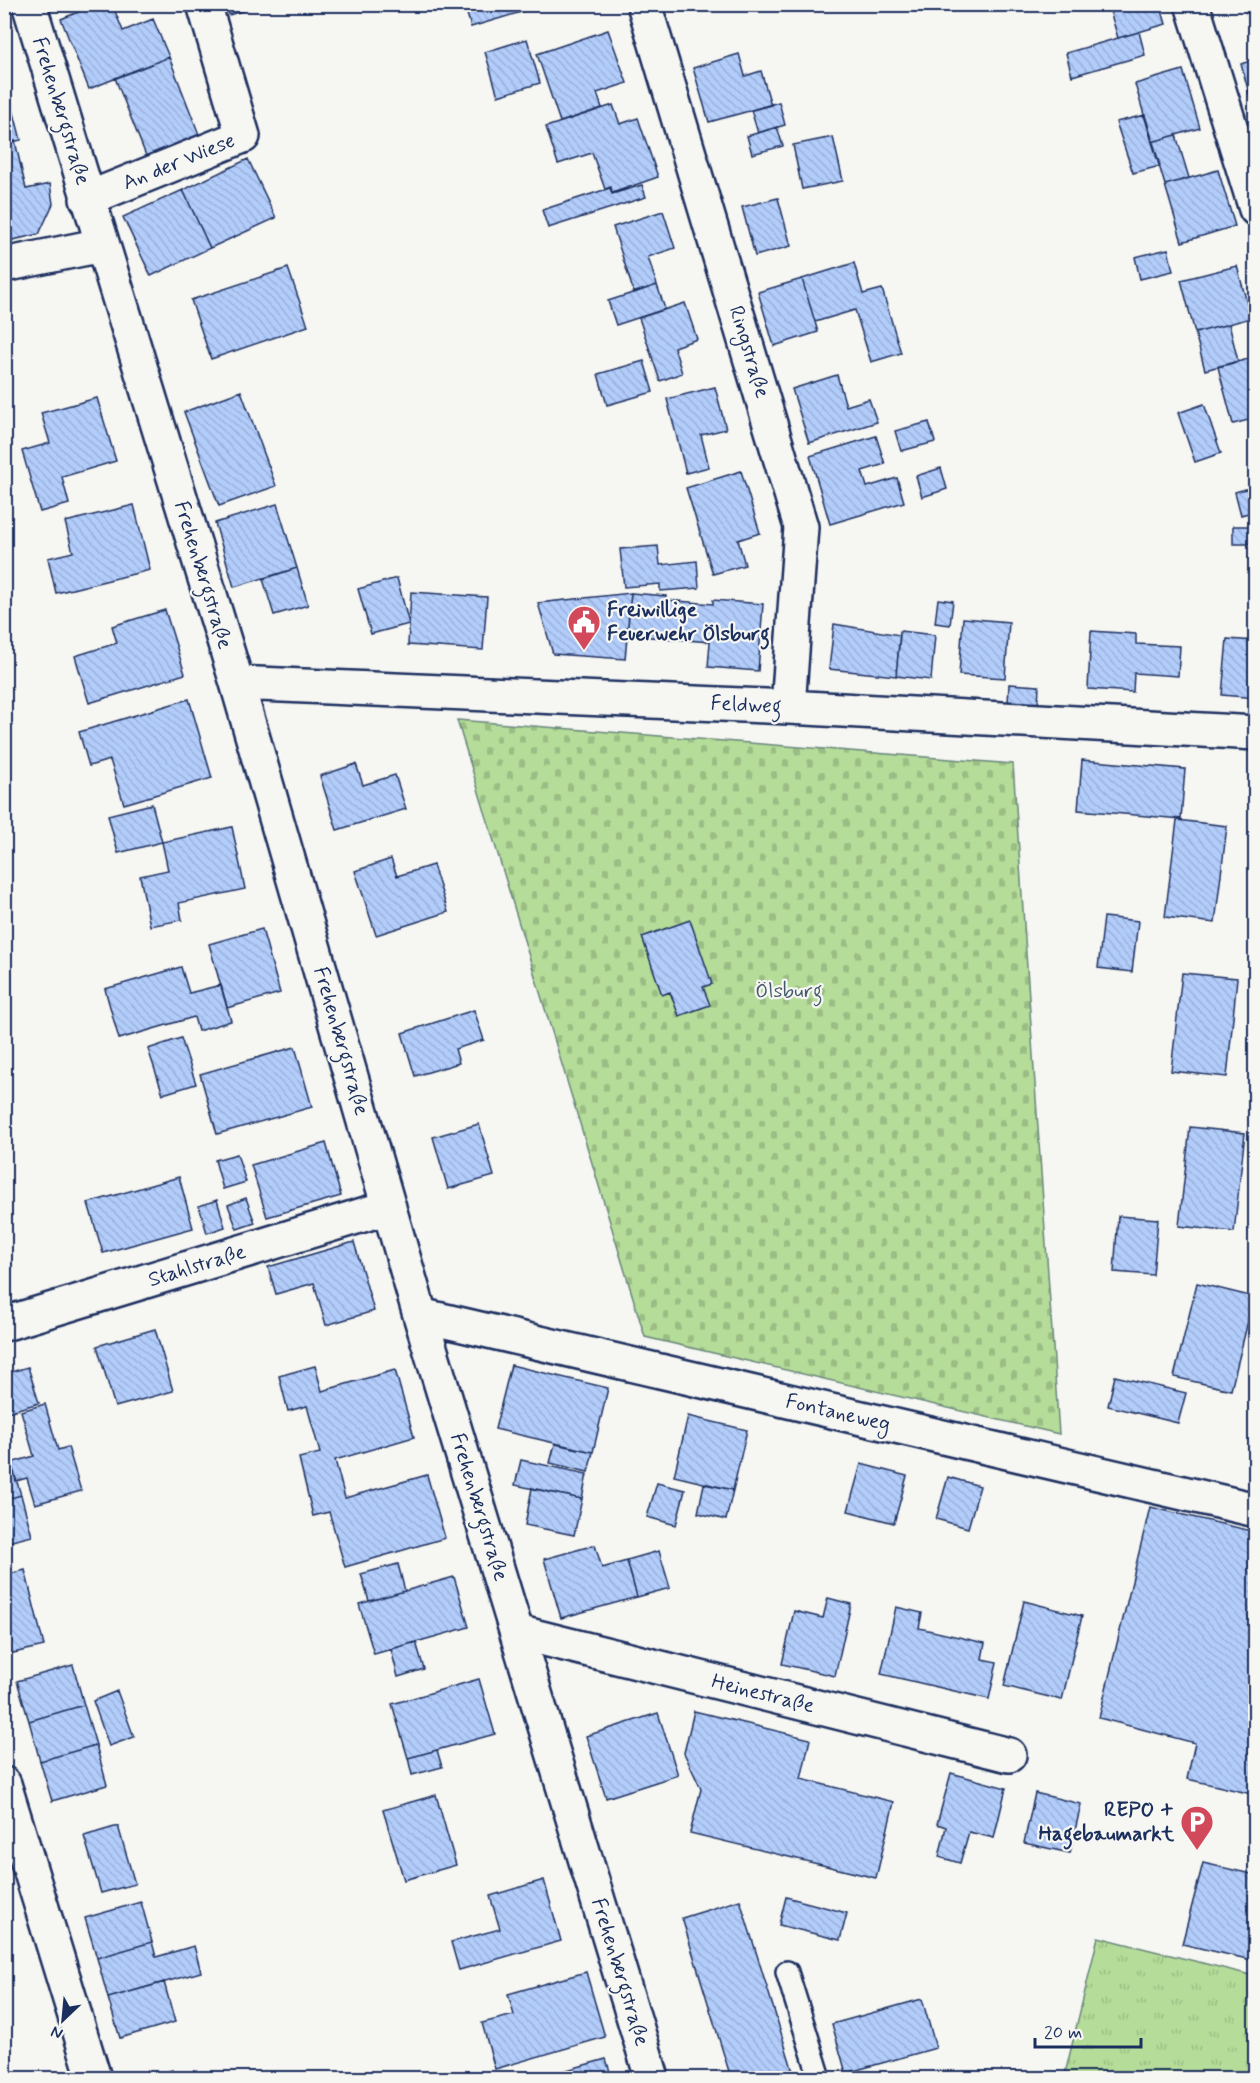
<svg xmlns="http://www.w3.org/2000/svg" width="1260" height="2083" font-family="Mynerve,sans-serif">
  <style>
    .grass { fill: url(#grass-tufts); stroke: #68867b; stroke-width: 1.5 }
    .cemetery { fill: url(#cemetery-stones); stroke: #68867b; stroke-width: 1.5 }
    .building { fill: url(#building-back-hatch); stroke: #1b2f5e; stroke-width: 1.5 }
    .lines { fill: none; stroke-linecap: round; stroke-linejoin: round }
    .lane-casing { stroke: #1b2f5e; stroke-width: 26 }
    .street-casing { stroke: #1b2f5e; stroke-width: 38 }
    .lane { stroke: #f6f6f2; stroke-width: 21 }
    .street { stroke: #f6f6f2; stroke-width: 33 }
    .labels { text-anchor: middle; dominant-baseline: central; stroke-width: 4.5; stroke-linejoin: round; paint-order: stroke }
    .street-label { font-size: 21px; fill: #1b2f5e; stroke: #f6f6f2 }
    .poi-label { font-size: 21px; font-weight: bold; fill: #1b2f5e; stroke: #f6f6f2; text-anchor: start }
    .park-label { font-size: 21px; fill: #425a6c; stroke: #f6f6f2 }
  </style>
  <defs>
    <pattern id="grass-tufts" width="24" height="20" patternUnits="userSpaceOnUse" patternTransform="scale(1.5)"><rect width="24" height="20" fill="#b5dc98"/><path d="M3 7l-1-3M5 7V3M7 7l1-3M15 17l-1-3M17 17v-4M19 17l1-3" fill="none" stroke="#9bbd85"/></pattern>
    <pattern id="cemetery-stones" width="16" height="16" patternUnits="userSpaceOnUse" patternTransform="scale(1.5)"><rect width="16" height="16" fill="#b5dc98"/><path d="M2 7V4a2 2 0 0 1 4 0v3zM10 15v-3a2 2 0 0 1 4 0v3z" fill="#9bbd85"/></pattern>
    <pattern id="building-back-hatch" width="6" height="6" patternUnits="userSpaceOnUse" patternTransform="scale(1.5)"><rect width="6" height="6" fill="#b3cdfb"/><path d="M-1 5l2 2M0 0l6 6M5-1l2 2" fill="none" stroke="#99b0da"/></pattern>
  </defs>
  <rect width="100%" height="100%" fill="#f6f6f2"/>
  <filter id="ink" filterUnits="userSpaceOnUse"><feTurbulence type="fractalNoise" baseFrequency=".0167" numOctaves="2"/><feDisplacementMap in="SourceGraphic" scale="12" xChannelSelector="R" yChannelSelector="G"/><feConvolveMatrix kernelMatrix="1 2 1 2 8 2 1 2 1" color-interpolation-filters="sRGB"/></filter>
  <g filter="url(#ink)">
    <!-- grass -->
    <path class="grass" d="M1098,1937l157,39v102h-191z"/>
    <!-- cemetery -->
    <path class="cemetery" d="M457,720l556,44 46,670 -414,-97z"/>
    <!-- building -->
    <path class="building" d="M98,4h14l11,27 30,-12 16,38 -80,32 -28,-70z
      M225,4h39l-35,11z
      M464,4h84l-77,23z
      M1108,4h52l6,20 -48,14z
      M1244,4h12v21l-5,2z
      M608,30l19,53 -30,10 5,15 -42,14 -23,-68z
      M1139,32l6,23 -73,21 -6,-23z
      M527,39l13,44 -42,13 -13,-44z
      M739,54l6,22 16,-5 10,34 -62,17 -16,-54z
      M169,57l31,80 -53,21 -32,-80z
      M1256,59v56h-1l-14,-51z
      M1183,70l17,58 -48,14 -17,-58z
      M4,73l10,40 -10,3z
      M779,102l6,23 -27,8 -7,-23z
      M613,105l7,19 18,-6 20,59 -46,16 -1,-6 -6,2 -13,-36 -34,11 -12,-37z
      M14,113l7,27 -17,4v-28z
      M1145,115l15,51 -27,7 -17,-51z
      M777,127l6,19 -31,8 -5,-18z
      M1176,135l13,43 -24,7 -13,-43z
      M833,137l10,44 -41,8 -9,-44z
      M15,141l11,48 24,-5 3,20 -14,30 -35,8v-98z
      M248,159l28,59 -66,30 -27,-58z
      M1218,170l17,56 -53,16 -17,-57z
      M642,185l4,12 -98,31 -6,-18 68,-22 2,6z
      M183,190l27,58 -59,28 -28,-59z
      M778,198l13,48 -36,10 -13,-49z
      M663,211l12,37 -27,9 9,28 -23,8 -21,-66z
      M1168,249l5,22 -33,8 -5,-22z
      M854,263l9,31 19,-5 19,64 -30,9 -16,-52 -40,12 -13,-43z
      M1237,266l14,52 -56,15 -14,-53z
      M288,268l20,58 -97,33 -20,-59z
      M802,279l16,53 -44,14 -16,-54z
      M657,285l8,24 -49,16 -8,-24z
      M685,303l12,36 -23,8 8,26 -22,8 -21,-63z
      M1229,324l9,37 -33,9 -10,-37z
      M1256,357v61l-23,6 -15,-57z
      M644,361l9,31 -46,13 -9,-31z
      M837,375l9,31 23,-7 8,23 -68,21 -17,-54z
      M715,387l11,42 -25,6 8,32 -23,6 -19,-74z
      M241,391l35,95 -57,20 -35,-94z
      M97,398l19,63 -54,16 7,27 -29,8 -18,-61 28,-8 -9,-30z
      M1204,404l17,49 -26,9 -17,-49z
      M929,422l6,20 -34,9 -6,-20z
      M876,436l9,28 -23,7 5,16 30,-9 7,24 -74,22 -20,-68z
      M941,468l6,21 -25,8 -6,-21z
      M741,471l19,62 -22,7 7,25 -32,9 -27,-86z
      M1256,486v25l-15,4 -6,-23z
      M277,504l20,64 -63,19 -19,-64z
      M134,505l16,65 -94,23 -8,-35 25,-6 -8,-30z
      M1233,526h23v18h-23z
      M658,546l2,19 37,-4 2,27 -39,3v-7l-36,3 -4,-38z
      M297,568l11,37 -34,10 -11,-36z
      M397,578l12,46 -38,10 -13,-45z
      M411,592l76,5 -4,53 -75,-5z
      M631,593l-6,66 -72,-5 -15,-51z
      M631,593l35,3v4l47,4v-4l50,4 -5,67 -50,-4 2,-25 -83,-7z
      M938,599l15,2 -3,24 -15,-2z
      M165,610l20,64 -96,29 -14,-47 42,-13 -5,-17z
      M963,618l46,4 -4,56 -46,-3z
      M834,624l66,11 -4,41 -67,-7z
      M900,631l35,4 -4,45 -35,-4z
      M1091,631l45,3v10l44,2 -2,30 -44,-3 -1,19 -45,-3z
      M1227,639l29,2v57l-34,-3z
      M1009,684l30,2 -1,19 -30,-2z
      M189,699l23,79 -88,26 -14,-44 -21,6 -10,-34z
      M1082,760l103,9 -4,50 -103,-9z
      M356,764l7,21 32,-10 11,34 -69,21 -17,-54z
      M152,804l10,38 -44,11 -10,-38z
      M1177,820l50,6 -12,97 -50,-6z
      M232,827l13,62 -66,14 3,17 -32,6 -10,-50 28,-6 -6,-28z
      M391,859l6,17 36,-11 15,47 -72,23 -21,-64z
      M1104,917l34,4 -6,51 -34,-4z
      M690,920l22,64 -9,3 7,18 -31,11 -9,-24 -8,3 -20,-58z
      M262,929l18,64 -53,15 -18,-64z
      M181,967l8,26 32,-8 10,36 -33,10 -4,-14 -75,22 -14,-50z
      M1182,973l55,5 -10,99 -56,-6z
      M474,1010l10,30 -29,9 4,14 -44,13 -13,-43z
      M181,1038l15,46 -33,10 -15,-45z
      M295,1047l17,60 -95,27 -17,-60z
      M479,1124l15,52 -46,13 -15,-52z
      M1190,1127l55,6 -11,99 -55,-6z
      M326,1143l15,53 -74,21 -16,-52z
      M237,1154l9,28 -23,7 -8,-29z
      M179,1177l14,51 -90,25 -15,-50z
      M246,1198l9,25 -18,6 -9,-24z
      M217,1200l8,27 -18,6 -8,-27z
      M1118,1216l40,3 -5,56 -39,-3z
      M354,1242l20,69 -48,14 -12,-42 -38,11 -8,-27z
      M1197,1283l57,14 -23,93 -57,-13z
      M155,1329l18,62 -58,16 -18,-61z
      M511,1365l97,23 -15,64 -98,-23z
      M315,1366l7,25 73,-21 19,67 -79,23 10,38 82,-23 18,63 -100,29 -16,-55 -16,4 -14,-58 21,-5 -13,-47 -19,5 -9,-35z
      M28,1367l11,36 -35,10v-39z
      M1115,1376l71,17 -8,30 -70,-17z
      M45,1404l13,46 10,-3 13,44 -46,13 -8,-26 -11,3 -5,-18 23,-7 -13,-45z
      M688,1416l59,14 -14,60 -59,-14z
      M555,1444l38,8 -5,20 -38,-9z
      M9,1456l12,39 -17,5v-43z
      M521,1460l66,14 -5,25 -67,-14z
      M861,1464l46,12 -13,47 -46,-12z
      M948,1477l32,9 -12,42 -32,-9z
      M657,1483l28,7 -9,35 -29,-8z
      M704,1484l29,6 -7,30 -28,-7z
      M532,1488l50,11 -8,36 -49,-10z
      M21,1495l11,41 -28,7v-43z
      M1150,1507l106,25v263l-69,-16 8,-36 -96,-25z
      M595,1545l7,23 25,-7 10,36 -76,21 -17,-59z
      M659,1551l11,37 -33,9 -10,-37z
      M398,1564l7,27 -36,10 -8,-27z
      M25,1570l19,76 -35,8 -5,-17v-62z
      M454,1577l15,50 -95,27 -15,-50z
      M828,1598l23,6 -16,72 -53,-12 12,-53 29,7z
      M1024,1601l58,15 -20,84 -58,-14z
      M896,1607l26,6 -3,15 66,15 -3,16 15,3 -8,37 -108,-25z
      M416,1642l8,27 -26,8 -7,-28z
      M73,1665l11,40 -55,16 -12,-40z
      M479,1679l16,55 -87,24 -16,-54z
      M117,1691l17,46 -25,9 -16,-45z
      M84,1705l12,40 -56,16 -11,-40z
      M694,1711l116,28 -9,40 93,23 -18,76 -186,-45 11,-44 -17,-36z
      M658,1713l20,62 -72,23 -20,-62z
      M96,1745l11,40 -55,16 -12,-40z
      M437,1750l5,17 -30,8 -4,-17z
      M951,1773l55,15 -12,50 -25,-6 -9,31 -21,-6 7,-30 -9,-3z
      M1035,1793l46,11 -11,49 -46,-10z
      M436,1795l20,70 -52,15 -21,-70z
      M118,1826l17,58 -34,9 -17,-57z
      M1203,1863l53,12v86l-74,-17z
      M544,1880l17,61 -102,29 -8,-28 49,-13 -10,-33z
      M786,1897l61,16 -7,27 -61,-15z
      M740,1900l55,178h-64l-49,-160z
      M141,1902l11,40 -55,16 -12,-40z
      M152,1942l4,15 38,-11 7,26 -93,26 -11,-40z
      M586,1972l19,65 -110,32 -13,-46 32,-8 -6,-21z
      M164,1982l11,40 -55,16 -12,-40z
      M922,1999l14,49 -90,25 -14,-49z
      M606,2059l6,19h-62l-1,-3z
      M172,2070l2,8h-27z"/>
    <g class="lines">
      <defs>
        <path id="lane" d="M787,1972l33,106"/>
        <path id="street" d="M29,4l208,679 183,632 232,763
          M644,4l157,523 -13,180
          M1192,4l64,205
          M87,199l156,-63 -39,-132
          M4,265l98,-20
          M237,683l551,24 468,26
          M420,1315l836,195
          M4,1324l385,-117
          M517,1632l492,123
          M4,1784l90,294"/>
      </defs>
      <!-- lane casing -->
      <use href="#lane" class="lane-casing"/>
      <!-- street casing -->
      <use href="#street" class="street-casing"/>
      <!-- lane -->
      <use href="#lane" class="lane"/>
      <!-- street -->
      <use href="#street" class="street"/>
    </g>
  </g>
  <!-- icons -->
  <defs>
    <symbol id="civic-pin" viewBox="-11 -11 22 30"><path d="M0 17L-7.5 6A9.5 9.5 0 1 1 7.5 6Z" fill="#d1495b" stroke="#f6f6f2"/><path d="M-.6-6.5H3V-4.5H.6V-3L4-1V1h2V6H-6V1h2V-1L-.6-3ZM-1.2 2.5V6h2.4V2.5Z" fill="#fff"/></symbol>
    <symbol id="parking-pin" viewBox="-11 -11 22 30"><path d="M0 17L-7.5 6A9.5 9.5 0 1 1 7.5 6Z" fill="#d1495b" stroke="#f6f6f2"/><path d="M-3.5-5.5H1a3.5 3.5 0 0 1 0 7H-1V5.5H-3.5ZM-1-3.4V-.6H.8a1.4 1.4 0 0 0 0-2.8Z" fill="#fff"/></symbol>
  </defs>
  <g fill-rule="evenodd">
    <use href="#civic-pin" x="565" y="603" width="38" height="52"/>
    <use href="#parking-pin" x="1178" y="1803" width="38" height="52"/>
  </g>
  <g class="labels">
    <!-- street labels -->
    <g class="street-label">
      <text transform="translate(61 111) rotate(73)">Frehenbergstraße</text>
      <text transform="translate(179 162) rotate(-22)">An der Wiese</text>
      <text transform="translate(749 352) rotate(73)">Ringstraße</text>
      <text transform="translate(203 575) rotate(73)">Frehenbergstraße</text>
      <text transform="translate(746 705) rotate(3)">Feldweg</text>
      <text transform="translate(341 1041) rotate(74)">Frehenbergstraße</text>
      <text transform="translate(197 1266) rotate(-17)">Stahlstraße</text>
      <text transform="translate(838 1413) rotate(13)">Fontaneweg</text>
      <text transform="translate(479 1507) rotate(73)">Frehenbergstraße</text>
      <text transform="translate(763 1694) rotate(14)">Heinestraße</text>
      <text transform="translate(620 1972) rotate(73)">Frehenbergstraße</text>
    </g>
    <!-- poi labels -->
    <g class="poi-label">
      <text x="607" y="610">Freiwillige<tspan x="607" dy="24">Feuerwehr Ölsburg</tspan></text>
      <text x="1174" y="1810" text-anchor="end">REPO +<tspan x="1174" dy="24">Hagebaumarkt</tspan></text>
    </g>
    <!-- park labels -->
    <g class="park-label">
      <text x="789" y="991">Ölsburg</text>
    </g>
  </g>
  <!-- margin -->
  <rect width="1260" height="2083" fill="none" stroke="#f6f6f2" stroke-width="24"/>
  <rect x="12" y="12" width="1236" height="2059" fill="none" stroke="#1b2f5e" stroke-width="2" filter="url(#ink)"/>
  <!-- north arrow -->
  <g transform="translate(63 2020) rotate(206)" stroke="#f6f6f2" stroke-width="4.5" paint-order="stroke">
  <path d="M0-4.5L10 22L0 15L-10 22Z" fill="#1b2f5e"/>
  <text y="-9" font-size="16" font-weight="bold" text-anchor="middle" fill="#1b2f5e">N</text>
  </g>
  <!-- scale -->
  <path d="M1035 2038v9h106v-9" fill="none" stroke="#1b2f5e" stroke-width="3"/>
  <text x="1044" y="2038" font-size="18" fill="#1b2f5e" stroke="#f6f6f2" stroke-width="4.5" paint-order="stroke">20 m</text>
</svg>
